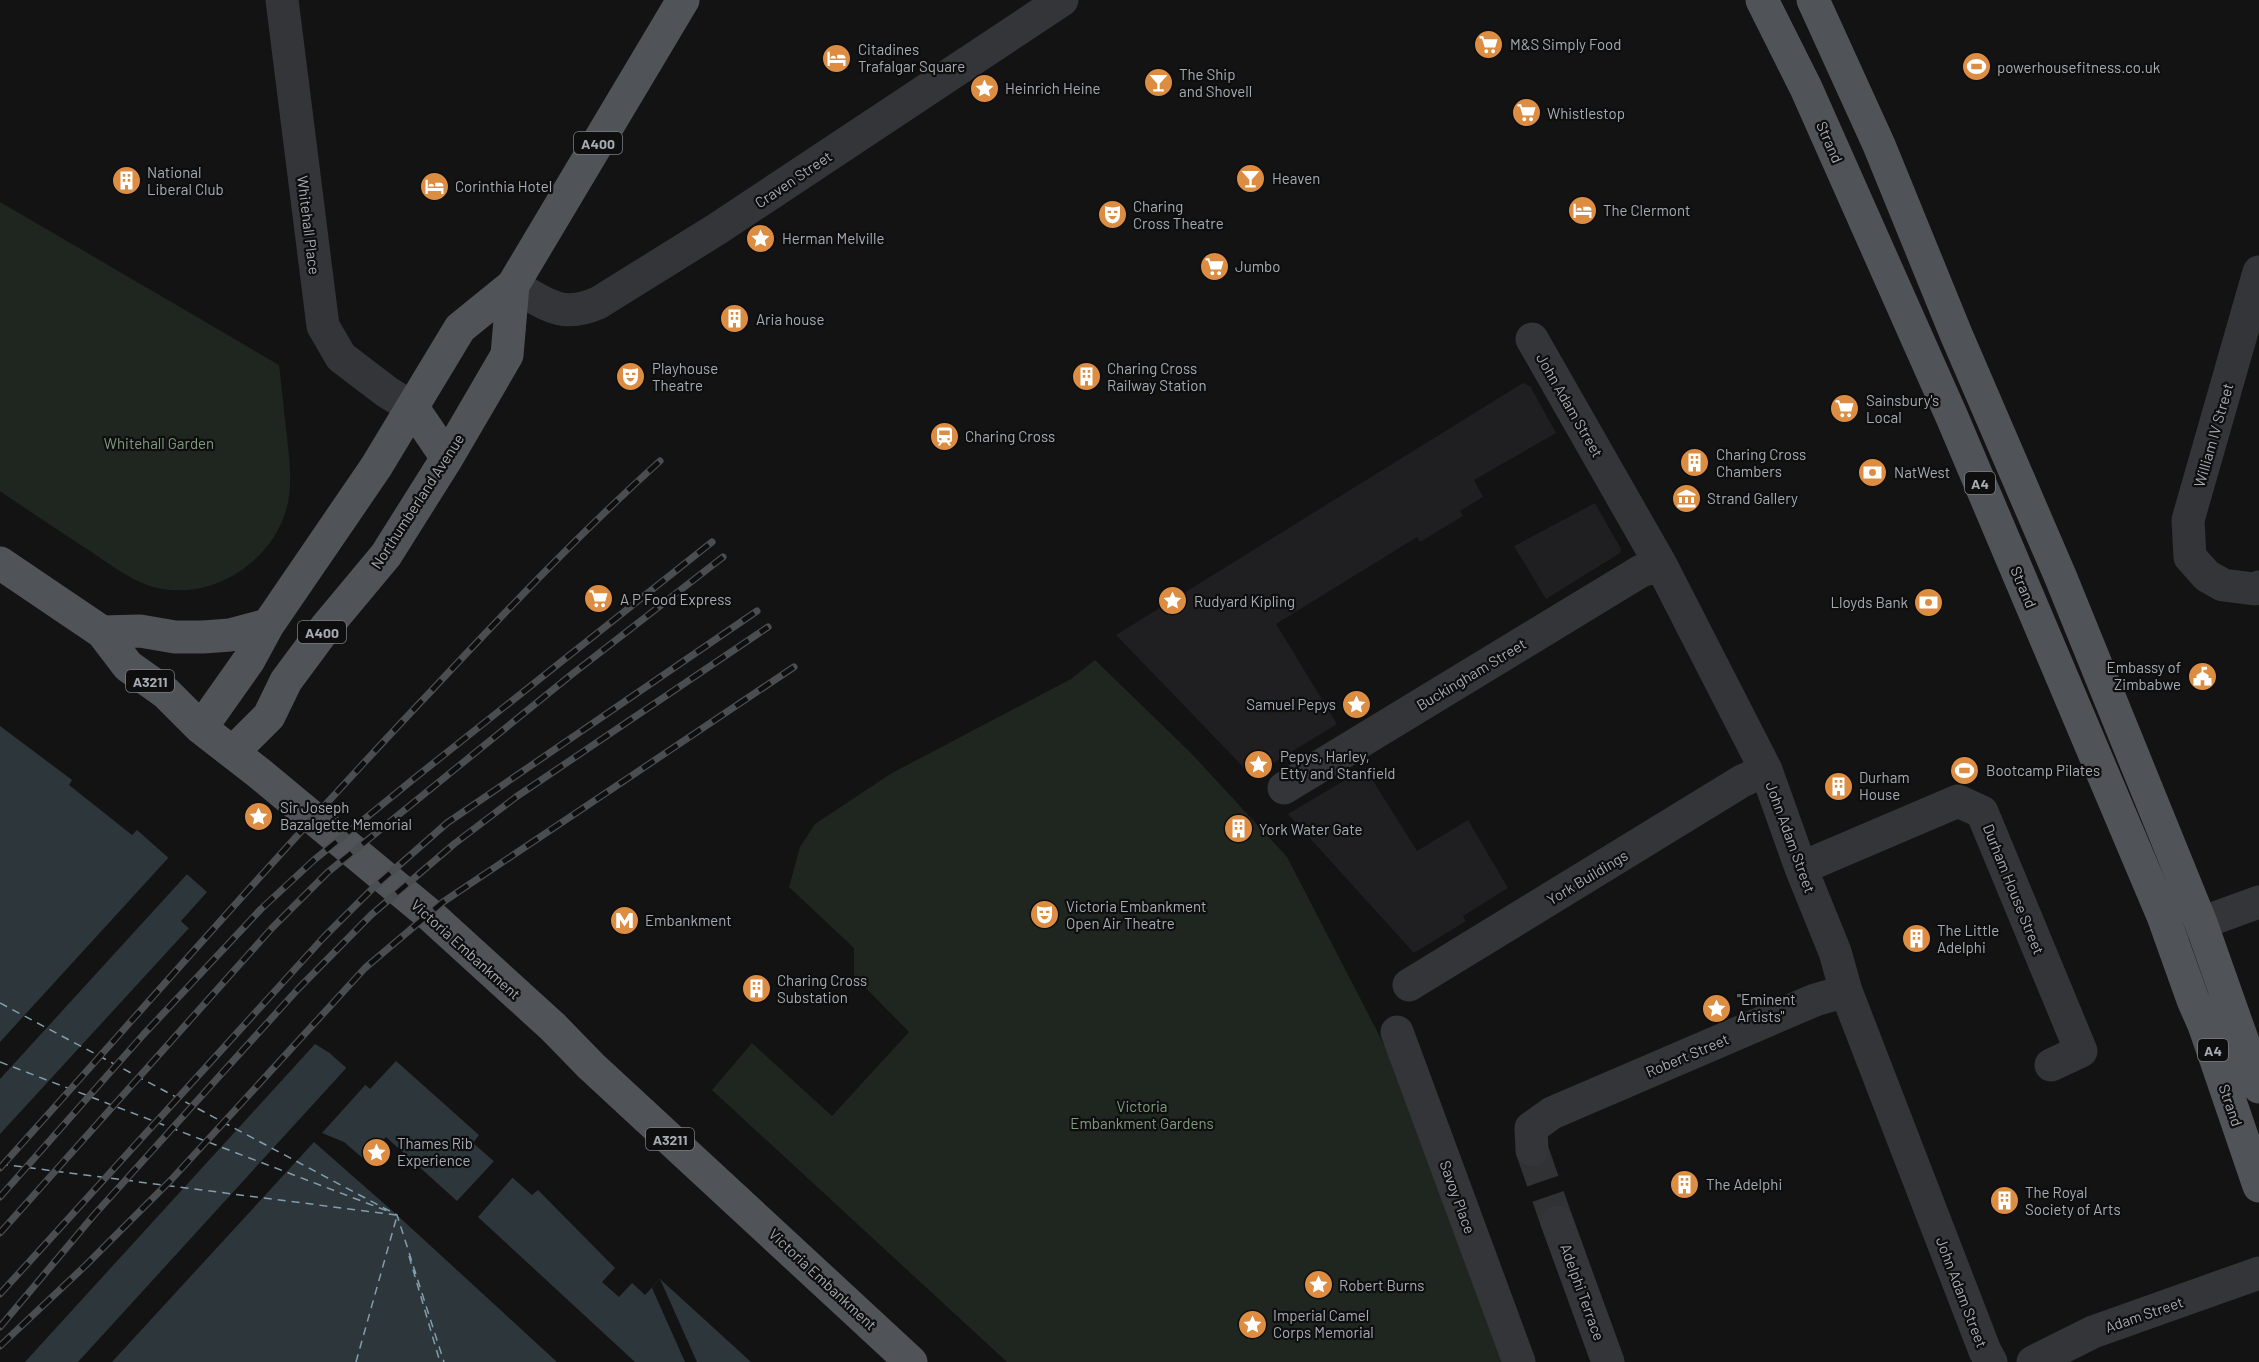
<svg xmlns="http://www.w3.org/2000/svg" width="2259" height="1362" font-family="Barlow,sans-serif">
  <style>
    .built { fill: #1f1f21 }
    .green { fill: #1f261f }
    .water { fill: #2d373b }
    .pier { fill: #131314 }
    .lines { fill: none; stroke-linecap: round; stroke-linejoin: round }
    .ferry { stroke: #809eab; stroke-width: 1.5; stroke-dasharray: 8 6; stroke-linecap: butt }
    .minor-tunnel { stroke: #303234; stroke-width: 33; stroke-dasharray: 33 16; stroke-linecap: butt }
    .minor { stroke: #343538; stroke-width: 33 }
    .major { stroke: #505357; stroke-width: 33 }
    .rail-casing { stroke: #4b4e51; stroke-width: 7 }
    .rail { stroke: #0e0e0f; stroke-width: 4.5; stroke-dasharray: 14; stroke-linecap: butt }
    .labels { text-anchor: middle; dominant-baseline: central; stroke-width: 4.5; stroke-linejoin: round; paint-order: stroke }
    .shield { fill: #0e0e0f; stroke: #787d82; stroke-width: 1.5 }
    .shield-label { font-size: 14px; font-weight: bold; fill: #a6acb3 }
    .poi-label { font-size: 15px; fill: #a6acb3; stroke: #0e0e0f; text-anchor: start }
    .street-label { font-size: 15px; fill: #a6acb3; stroke: #0e0e0f }
    .park-label { font-size: 15px; fill: #829c7e; stroke: #0e0e0f }
  </style>
  <rect width="100%" height="100%" fill="#131314"/>
  <!-- built -->
  <path class="built" d="M1523,383l7,3 26,47 -82,47 9,17 -23,14 3,5 -43,26 -3,-5 -141,87 61,100 -85,52 -136,-141z
    M1595,503l26,46 -1,4 -74,46 -32,-53z
    M1365,768l52,83 51,-31 40,68 -45,28 3,5 -52,32 -126,-139z"/>
  <!-- green -->
  <path class="green" d="M0,202l279,163c3,24 5,48 8,72 2,20 5,40 2,59 -8,63 -79,109 -139,90 -23,-8 -43,-24 -63,-37 -29,-19 -58,-38 -87,-58z
    M1095,660l96,93 96,104 105,203 114,302h-499l-295,-272 40,-47 80,73 77,-84 -55,-56v-28l-65,-61 11,-40 15,-23 77,-51 179,-94z"/>
  <!-- water -->
  <path class="water" d="M0,726l72,54 -3,5 63,50 5,-5 70,62 -26,29 189,168 26,-28 83,74 -6,8 59,52 6,-5 77,78 -13,14 17,15 13,-14 13,12 15,-16 91,83h-751z"/>
  <!-- pier -->
  <path class="pier" d="M170,856l19,16 -189,207v-37z
    M209,891v3l-24,27 149,131h-6l-13,-8 -290,318h-25v-228l189,-206 -7,-6z
    M349,1065l19,17 -46,51 22,9 21,18 21,-23 71,64 38,-41 19,16 -36,41 157,145h-78l-160,-147 -83,-73 -202,220h-34z
    M660,1279l37,83h-12l-33,-74z"/>
  <g class="lines">
    <!-- ferry -->
    <path class="ferry" d="M0,1003l397,212 47,147
      M0,1062l390,150
      M0,1164l396,51
      M409,1256l31,106
      M356,1362l41,-146"/>
    <!-- minor-tunnel -->
    <path class="minor-tunnel" d="M1532,1150l25,72"/>
    <!-- minor -->
    <path class="minor" d="M282,0l41,326 18,31 46,35 26,16
      M2259,272l-71,248 2,37 17,19 16,9 32,4 4,-2
      M513,285c33,19 48,34 85,18l119,-74 345,-229
      M1532,339l129,226 105,205 35,98 34,84 11,39 139,360 6,11
      M1284,788l357,-217 20,-6
      M1801,868l157,-67 24,11 99,239 -30,14
      M2172,918l29,5 58,-21
      M1409,985l333,-204 24,-11
      M1397,1032l122,330
      M1532,1150l-1,-22 21,-15 263,-113 31,-9
      M1557,1222l51,140
      M2033,1362l60,-30 166,-59"/>
    <!-- major -->
    <path class="major" d="M1762,0l44,88 146,329 211,499 30,84 11,25 55,161
      M1813,0l66,145 77,189 105,244 140,345 58,164
      M413,408l34,50
      M0,563l102,69 26,34 38,27 35,35 58,45 171,142 123,112 38,39 320,296
      M102,632l38,-1 35,6h28l27,-2 38,-10
      M201,728l48,-68 19,-35 108,-158 84,-139 53,-43 170,-285
      M233,752l36,-36 17,-35 40,-54 60,-72 61,-97 60,-103 6,-70"/>
    <defs>
      <path id="rail" d="M0,1168c144,-160 285,-323 434,-480 73,-78 146,-155 226,-227
        M0,1197l143,-162 118,-126 53,-49 102,-83 296,-235
        M0,1233l272,-305 56,-56 243,-197 152,-118
        M0,1294l324,-357 49,-49 74,-65 310,-212
        M0,1327l94,-112 204,-226 73,-74 83,-71 62,-47 252,-170
        M0,1346l85,-80 86,-86 194,-212 78,-66 351,-235"/>
    </defs>
    <!-- rail casing -->
    <use href="#rail" class="rail-casing"/>
    <!-- rail -->
    <use href="#rail" class="rail"/>
  </g>
  <!-- icons -->
  <defs>
    <symbol id="supermarket-disc" viewBox="-11 -11 22 22"><circle r="9.5" fill="#dd8d41" stroke="#0e0e0f"/><path d="M-6-5.5h2.5l.6 2H6L4.5 2H-2.5L-4.4-4H-6ZM-1.5 3.2a1.3 1.3 0 1 0 .1 0ZM3 3.2a1.3 1.3 0 1 0 .1 0Z" fill="#fff"/></symbol>
    <symbol id="hotel-disc" viewBox="-11 -11 22 22"><circle r="9.5" fill="#dd8d41" stroke="#0e0e0f"/><path d="M-6-4.5h1.5V1H6V5H4.5V3h-9V5H-6ZM-4 0a1.8 1.8 0 1 1 3.6 0ZM.5 0V-2.5h3Q6-2.5 6 0Z" fill="#fff"/></symbol>
    <symbol id="stadium-disc" viewBox="-11 -11 22 22"><circle r="9.5" fill="#dd8d41" stroke="#0e0e0f"/><path d="M0-5a6.5 5 0 1 0 0 10a6.5 5 0 1 0 0-10ZM-3.5-1.8h7v3.6h-7Z" fill="#fff"/></symbol>
    <symbol id="bar-disc" viewBox="-11 -11 22 22"><circle r="9.5" fill="#dd8d41" stroke="#0e0e0f"/><path d="M-6-5H6L.8 .8V4.5H3.5V6h-7V4.5H-.8V.8Z" fill="#fff"/></symbol>
    <symbol id="sight-disc" viewBox="-11 -11 22 22"><circle r="9.5" fill="#dd8d41" stroke="#0e0e0f"/><path d="M0-6L1.8-2.2L6-1.7L2.9 1.2L3.7 5.4L0 3.3L-3.7 5.4L-2.9 1.2L-6-1.7L-1.8-2.2Z" fill="#fff"/></symbol>
    <symbol id="building-disc" viewBox="-11 -11 22 22"><circle r="9.5" fill="#dd8d41" stroke="#0e0e0f"/><path d="M-4-6H4V6H1V3H-1V6H-4ZM-2.5-4.3h1.7v1.8h-1.7ZM.8-4.3h1.7v1.8H.8ZM-2.5-1h1.7V.8h-1.7ZM.8-1h1.7V.8H.8Z" fill="#fff"/></symbol>
    <symbol id="theatre-disc" viewBox="-11 -11 22 22"><circle r="9.5" fill="#dd8d41" stroke="#0e0e0f"/><path d="M-5-5.5Q0-4 5-5.5V0Q5 5 0 6Q-5 5-5 0ZM-3.3-2.5H-1v1.5H-3.3ZM1-2.5H3.3v1.5H1ZM-2.8 1Q0 5.5 2.8 1Z" fill="#fff"/></symbol>
    <symbol id="station-disc" viewBox="-11 -11 22 22"><circle r="9.5" fill="#dd8d41" stroke="#0e0e0f"/><path d="M-3-6H3Q5-6 5-4V2Q5 4 3 4L4.5 6H3L1.5 4h-3L-3 6H-4.5L-3 4Q-5 4-5 2V-4Q-5-6-3-6ZM-3.5-4v3h7v-3ZM-3.5 1v1.5H-2V1ZM2 1v1.5H3.5V1Z" fill="#fff"/></symbol>
    <symbol id="bank-disc" viewBox="-11 -11 22 22"><circle r="9.5" fill="#dd8d41" stroke="#0e0e0f"/><path d="M-6-4H6V4H-6ZM0-2.3a2.3 2.3 0 1 0 0 4.6a2.3 2.3 0 1 0 0-4.6Z" fill="#fff"/></symbol>
    <symbol id="museum-disc" viewBox="-11 -11 22 22"><circle r="9.5" fill="#dd8d41" stroke="#0e0e0f"/><path d="M0-6L6-3V-2H-6V-3ZM-5-1h2V3h-2ZM-1-1h2V3h-2ZM3-1h2V3H3ZM-6 4H6V6H-6Z" fill="#fff"/></symbol>
    <symbol id="civic-disc" viewBox="-11 -11 22 22"><circle r="9.5" fill="#dd8d41" stroke="#0e0e0f"/><path d="M-.6-6.5H3V-4.5H.6V-3L4-1V1h2V6H-6V1h2V-1L-.6-3ZM-1.2 2.5V6h2.4V2.5Z" fill="#fff"/></symbol>
    <symbol id="metro-disc" viewBox="-11 -11 22 22"><circle r="9.5" fill="#dd8d41" stroke="#0e0e0f"/><path d="M-5.5 5V-5H-3L0 0L3-5H5.5V5H3V-.5L0 4L-3-.5V5Z" fill="#fff"/></symbol>
  </defs>
  <g fill-rule="evenodd">
    <use href="#supermarket-disc" x="1472" y="28" width="33" height="33"/>
    <use href="#hotel-disc" x="820" y="42" width="33" height="33"/>
    <use href="#stadium-disc" x="1960" y="50" width="33" height="33"/>
    <use href="#bar-disc" x="1142" y="66" width="33" height="33"/>
    <use href="#sight-disc" x="968" y="72" width="33" height="33"/>
    <use href="#supermarket-disc" x="1510" y="96" width="33" height="33"/>
    <use href="#bar-disc" x="1234" y="162" width="33" height="33"/>
    <use href="#building-disc" x="110" y="164" width="33" height="33"/>
    <use href="#hotel-disc" x="418" y="170" width="33" height="33"/>
    <use href="#hotel-disc" x="1566" y="194" width="33" height="33"/>
    <use href="#theatre-disc" x="1096" y="198" width="33" height="33"/>
    <use href="#sight-disc" x="744" y="222" width="33" height="33"/>
    <use href="#supermarket-disc" x="1198" y="250" width="33" height="33"/>
    <use href="#building-disc" x="718" y="302" width="33" height="33"/>
    <use href="#theatre-disc" x="614" y="360" width="33" height="33"/>
    <use href="#building-disc" x="1070" y="360" width="33" height="33"/>
    <use href="#supermarket-disc" x="1828" y="392" width="33" height="33"/>
    <use href="#station-disc" x="928" y="420" width="33" height="33"/>
    <use href="#building-disc" x="1678" y="446" width="33" height="33"/>
    <use href="#bank-disc" x="1856" y="456" width="33" height="33"/>
    <use href="#museum-disc" x="1670" y="482" width="33" height="33"/>
    <use href="#supermarket-disc" x="582" y="582" width="33" height="33"/>
    <use href="#sight-disc" x="1156" y="584" width="33" height="33"/>
    <use href="#bank-disc" x="1912" y="586" width="33" height="33"/>
    <use href="#civic-disc" x="2186" y="660" width="33" height="33"/>
    <use href="#sight-disc" x="1340" y="688" width="33" height="33"/>
    <use href="#sight-disc" x="1242" y="748" width="33" height="33"/>
    <use href="#stadium-disc" x="1948" y="754" width="33" height="33"/>
    <use href="#building-disc" x="1822" y="770" width="33" height="33"/>
    <use href="#sight-disc" x="242" y="800" width="33" height="33"/>
    <use href="#building-disc" x="1222" y="812" width="33" height="33"/>
    <use href="#theatre-disc" x="1028" y="898" width="33" height="33"/>
    <use href="#metro-disc" x="608" y="904" width="33" height="33"/>
    <use href="#building-disc" x="1900" y="922" width="33" height="33"/>
    <use href="#building-disc" x="740" y="972" width="33" height="33"/>
    <use href="#sight-disc" x="1700" y="992" width="33" height="33"/>
    <use href="#sight-disc" x="360" y="1136" width="33" height="33"/>
    <use href="#building-disc" x="1668" y="1168" width="33" height="33"/>
    <use href="#building-disc" x="1988" y="1184" width="33" height="33"/>
    <use href="#sight-disc" x="1302" y="1268" width="33" height="33"/>
    <use href="#sight-disc" x="1236" y="1308" width="33" height="33"/>
  </g>
  <g class="labels">
    <!-- shield labels -->
    <g class="shield">
      <rect x="574" y="132" width="48" height="22" rx="4.5"/>
      <rect x="1965" y="472" width="30" height="22" rx="4.5"/>
      <rect x="298" y="621" width="48" height="22" rx="4.5"/>
      <rect x="126" y="670" width="48" height="22" rx="4.5"/>
      <rect x="2198" y="1039" width="30" height="22" rx="4.5"/>
      <rect x="646" y="1128" width="48" height="22" rx="4.5"/>
    </g>
    <g class="shield-label">
      <text x="598" y="143">A400</text>
      <text x="1980" y="483">A4</text>
      <text x="322" y="632">A400</text>
      <text x="150" y="681">A3211</text>
      <text x="2213" y="1050">A4</text>
      <text x="670" y="1139">A3211</text>
    </g>
    <!-- poi labels -->
    <g class="poi-label">
      <text x="1510" y="44">M&amp;S Simply Food</text>
      <text x="858" y="49">Citadines<tspan x="858" dy="17">Trafalgar Square</tspan></text>
      <text x="1997" y="67">powerhousefitness.co.uk</text>
      <text x="1179" y="74">The Ship<tspan x="1179" dy="17">and Shovell</tspan></text>
      <text x="1005" y="88">Heinrich Heine</text>
      <text x="1547" y="113">Whistlestop</text>
      <text x="147" y="172">National<tspan x="147" dy="17">Liberal Club</tspan></text>
      <text x="1272" y="178">Heaven</text>
      <text x="455" y="186">Corinthia Hotel</text>
      <text x="1133" y="206">Charing<tspan x="1133" dy="17">Cross Theatre</tspan></text>
      <text x="1603" y="210">The Clermont</text>
      <text x="782" y="238">Herman Melville</text>
      <text x="1235" y="266">Jumbo</text>
      <text x="756" y="319">Aria house</text>
      <text x="652" y="368">Playhouse<tspan x="652" dy="17">Theatre</tspan></text>
      <text x="1107" y="368">Charing Cross<tspan x="1107" dy="17">Railway Station</tspan></text>
      <text x="1866" y="400">Sainsbury's<tspan x="1866" dy="17">Local</tspan></text>
      <text x="965" y="436">Charing Cross</text>
      <text x="1716" y="454">Charing Cross<tspan x="1716" dy="17">Chambers</tspan></text>
      <text x="1894" y="472">NatWest</text>
      <text x="1707" y="498">Strand Gallery</text>
      <text x="620" y="599">A P Food Express</text>
      <text x="1194" y="601">Rudyard Kipling</text>
      <text x="1908" y="602" text-anchor="end">Lloyds Bank</text>
      <text x="2181" y="667" text-anchor="end">Embassy of<tspan x="2181" dy="17">Zimbabwe</tspan></text>
      <text x="1336" y="704" text-anchor="end">Samuel Pepys</text>
      <text x="1280" y="756">Pepys, Harley,<tspan x="1280" dy="17">Etty and Stanfield</tspan></text>
      <text x="1986" y="770">Bootcamp Pilates</text>
      <text x="1859" y="777">Durham<tspan x="1859" dy="17">House</tspan></text>
      <text x="280" y="807">Sir Joseph<tspan x="280" dy="17">Bazalgette Memorial</tspan></text>
      <text x="1259" y="829">York Water Gate</text>
      <text x="1066" y="906">Victoria Embankment<tspan x="1066" dy="17">Open Air Theatre</tspan></text>
      <text x="645" y="920">Embankment</text>
      <text x="1937" y="930">The Little<tspan x="1937" dy="17">Adelphi</tspan></text>
      <text x="777" y="980">Charing Cross<tspan x="777" dy="17">Substation</tspan></text>
      <text x="1737" y="999">"Eminent<tspan x="1737" dy="17">Artists"</tspan></text>
      <text x="397" y="1143">Thames Rib<tspan x="397" dy="17">Experience</tspan></text>
      <text x="1706" y="1184">The Adelphi</text>
      <text x="2025" y="1192">The Royal<tspan x="2025" dy="17">Society of Arts</tspan></text>
      <text x="1339" y="1285">Robert Burns</text>
      <text x="1273" y="1315">Imperial Camel<tspan x="1273" dy="17">Corps Memorial</tspan></text>
    </g>
    <!-- street labels -->
    <g class="street-label">
      <text transform="translate(1830 142) rotate(66)">Strand</text>
      <text transform="translate(793 179) rotate(-34)">Craven Street</text>
      <text transform="translate(309 225) rotate(83)">Whitehall Place</text>
      <text transform="translate(1570 405) rotate(60)">John Adam Street</text>
      <text transform="translate(2213 435) rotate(-74)">William IV Street</text>
      <text transform="translate(417 501) rotate(-57)">Northumberland Avenue</text>
      <text transform="translate(2024 587) rotate(67)">Strand</text>
      <text transform="translate(1471 674) rotate(-31)">Buckingham Street</text>
      <text transform="translate(1791 837) rotate(70)">John Adam Street</text>
      <text transform="translate(1587 877) rotate(-31)">York Buildings</text>
      <text transform="translate(2014 889) rotate(68)">Durham House Street</text>
      <text transform="translate(466 949) rotate(42)">Victoria Embankment</text>
      <text transform="translate(1687 1055) rotate(-23)">Robert Street</text>
      <text transform="translate(2231 1105) rotate(71)">Strand</text>
      <text transform="translate(1458 1197) rotate(70)">Savoy Place</text>
      <text transform="translate(823 1279) rotate(43)">Victoria Embankment</text>
      <text transform="translate(1583 1292) rotate(70)">Adelphi Terrace</text>
      <text transform="translate(1962 1292) rotate(69)">John Adam Street</text>
      <text transform="translate(2144 1314) rotate(-19)">Adam Street</text>
    </g>
    <!-- park labels -->
    <g class="park-label">
      <text x="159" y="443">Whitehall Garden</text>
      <text x="1142" y="1106">Victoria<tspan x="1142" dy="17">Embankment Gardens</tspan></text>
    </g>
  </g>
</svg>
